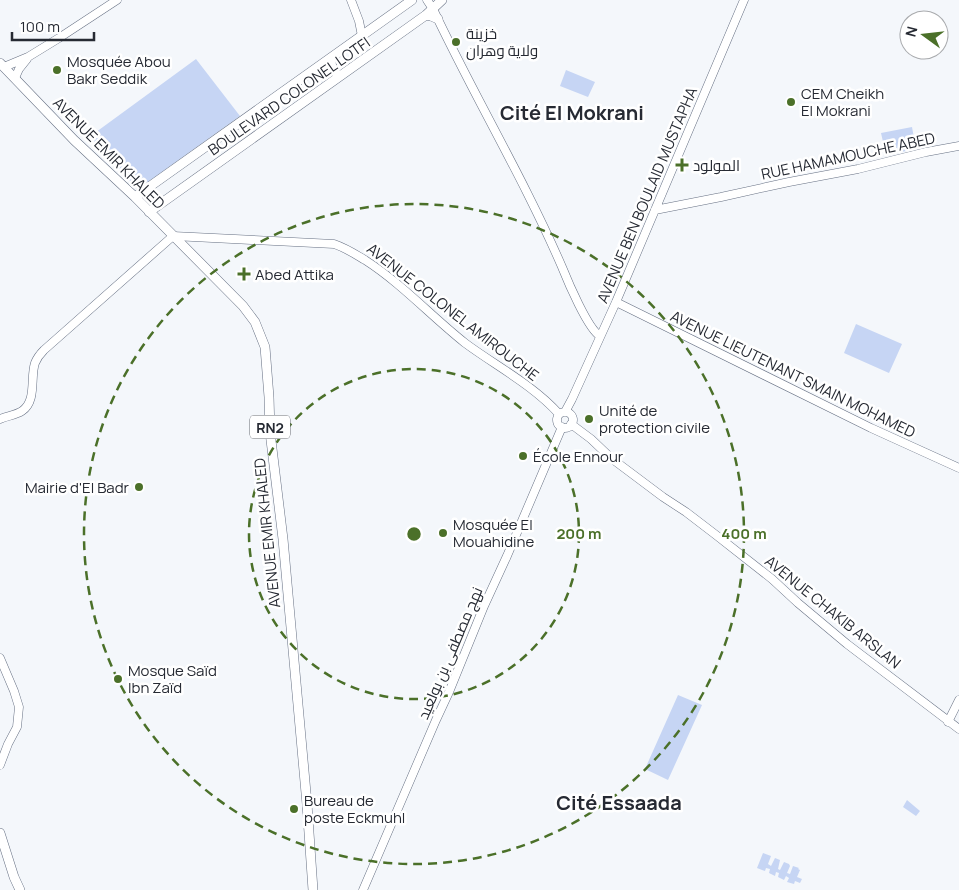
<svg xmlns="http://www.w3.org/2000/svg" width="959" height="890" font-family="Manrope,Cairo,sans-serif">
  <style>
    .green { fill: #c6d5f4 }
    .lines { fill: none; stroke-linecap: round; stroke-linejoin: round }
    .secondary-casing { stroke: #667083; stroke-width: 9 }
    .primary-casing { stroke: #667083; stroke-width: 10 }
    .secondary { stroke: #fff; stroke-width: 8 }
    .primary { stroke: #fff; stroke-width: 9 }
    .ring { fill: none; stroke: #4b7029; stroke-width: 2.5; stroke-dasharray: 9 6 }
    .poi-dot { fill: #4b7029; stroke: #fff; stroke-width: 2 }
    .labels { text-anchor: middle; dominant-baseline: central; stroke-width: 5; stroke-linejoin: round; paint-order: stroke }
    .shield { fill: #fff; stroke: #676a70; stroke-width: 1 }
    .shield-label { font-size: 14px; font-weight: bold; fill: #262a33 }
    .poi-label { font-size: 15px; fill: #262a33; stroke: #fff; text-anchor: start }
    .street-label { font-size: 15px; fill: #262a33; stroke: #fff }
    .district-label { font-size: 20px; font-weight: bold; fill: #262a33; stroke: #fff }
    .centre { fill: #4b7029; stroke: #fff; stroke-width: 2.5 }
    .ring-label { font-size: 15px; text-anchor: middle; font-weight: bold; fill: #4b7029; stroke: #fff; stroke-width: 5; stroke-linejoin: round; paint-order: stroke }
  </style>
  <rect width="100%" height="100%" fill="#f4f7fb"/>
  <!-- green -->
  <path class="green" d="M196,59l44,57 -95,68h-12l-40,-44 -1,-5z
    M566,70l29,12 -7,15 -28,-11z
    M912,127l4,22 -30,6 -5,-22z
    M856,324l46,20 -13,29 -45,-20z
    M678,695l24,10 -34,75 -23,-11z
    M907,800l13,11 -4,5 -13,-9z
    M763,853l8,3 -3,8 3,2 4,-8 5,2 -2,9 2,1 4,-8 5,2 1,2 -3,7 3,1 3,-8 6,2 -1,1 2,1 -3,7 5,2 -2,4 -5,-2 -1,3 -7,-2 2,-4 -3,-2 -2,4 -6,-3 1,-4 -3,-1 -1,4 -6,-3 1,-4 -4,-1 -1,3 -8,-3z"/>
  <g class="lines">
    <defs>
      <path id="secondary" d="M351,0l8,21 3,15
        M427,0l6,9c41,87 91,170 129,258 6,15 26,62 38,69
        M4,67l24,-10 31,-19 58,-38
        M15,78l4,-9 8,-10
        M655,210l66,-13 68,-15 69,-13 68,-17 33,-6
        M616,302l255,126 88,40
        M565,412l7,-13 44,-97 128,-302
        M557 420a8 8 0 1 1 16 0a8 8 0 1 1-16 0Z
        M0,419c7,-3 16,-4 22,-8 15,-10 8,-34 13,-48 2,-5 5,-9 9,-13l129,-114 161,8c12,4 21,10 31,16 36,23 66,56 100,83 31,23 68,42 94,71
        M571,424l20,15 20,19 52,39 23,15 30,23 56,44 26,24 49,41 112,85
        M0,658l14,33 5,16 -2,20 -9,17 -8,21
        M948,722l11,-22
        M363,890l73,-170 13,-28 35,-86 23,-50 55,-129"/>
      <path id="primary" d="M426,15l5,1 7,3
        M331,59c0,8 2,13 9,17
        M0,63l74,77 61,57 108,109 12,16 10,25 4,50 1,35 13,107 24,265 6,86
        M135,197l277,-197
        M149,212l277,-197 16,-15
        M0,833l14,44 6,13"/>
    </defs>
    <!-- secondary casing -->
    <use href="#secondary" class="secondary-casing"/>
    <!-- primary casing -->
    <use href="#primary" class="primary-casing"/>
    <!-- secondary -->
    <use href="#secondary" class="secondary"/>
    <!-- primary -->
    <use href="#primary" class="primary"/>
  </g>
  <!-- distance rings -->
  <g class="ring">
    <circle cx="414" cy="534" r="165"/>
    <circle cx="414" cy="534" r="330"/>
  </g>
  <!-- markers -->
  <g class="poi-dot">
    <circle cx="456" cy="42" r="5"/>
    <circle cx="57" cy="70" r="5"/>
    <circle cx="791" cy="102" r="5"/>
    <path d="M679.5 157.5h5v5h5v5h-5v5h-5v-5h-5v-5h5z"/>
    <path d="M241.5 266.5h5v5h5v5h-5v5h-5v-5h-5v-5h5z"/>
    <circle cx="589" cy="419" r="5"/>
    <circle cx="523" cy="456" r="5"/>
    <circle cx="139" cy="487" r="5"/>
    <circle cx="443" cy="533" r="5"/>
    <circle cx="118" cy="679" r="5"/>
    <circle cx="294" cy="809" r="5"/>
  </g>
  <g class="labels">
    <!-- shield labels -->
    <rect class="shield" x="250" y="415.5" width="40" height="23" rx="4"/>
    <g class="shield-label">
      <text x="270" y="427">RN2</text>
    </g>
    <!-- poi labels -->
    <g class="poi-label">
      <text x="466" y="33">خزينة<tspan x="466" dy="17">ولاية وهران</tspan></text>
      <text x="67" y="61">Mosquée Abou<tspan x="67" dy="17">Bakr Seddik</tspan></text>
      <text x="801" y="93">CEM Cheikh<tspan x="801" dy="17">El Mokrani</tspan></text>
      <text x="693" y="165">المولود</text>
      <text x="255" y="274">Abed Attika</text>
      <text x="599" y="410">Unité de<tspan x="599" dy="17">protection civile</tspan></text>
      <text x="533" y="456">École Ennour</text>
      <text x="129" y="487" text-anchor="end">Mairie d'El Badr</text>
      <text x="453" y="524">Mosquée El<tspan x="453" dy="17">Mouahidine</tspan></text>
      <text x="128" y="670">Mosque Saïd<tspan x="128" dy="17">Ibn Zaïd</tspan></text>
      <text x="304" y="800">Bureau de<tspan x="304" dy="17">poste Eckmuhl</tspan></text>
    </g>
    <!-- street labels -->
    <g class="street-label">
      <text transform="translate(289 96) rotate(-35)">BOULEVARD COLONEL LOTFI</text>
      <text transform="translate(109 153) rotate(45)">AVENUE EMIR KHALED</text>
      <text transform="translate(848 156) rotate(-12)">RUE HAMAMOUCHE ABED</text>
      <text transform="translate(647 195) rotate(-67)">AVENUE BEN BOULAID MUSTAPHA</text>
      <text transform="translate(453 312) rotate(38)">AVENUE COLONEL AMIROUCHE</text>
      <text transform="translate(793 374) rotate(26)">AVENUE LIEUTENANT SMAIN MOHAMED</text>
      <text transform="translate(267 533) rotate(-96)">AVENUE EMIR KHALED</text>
      <text transform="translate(833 612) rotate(39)">AVENUE CHAKIB ARSLAN</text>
      <text transform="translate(450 653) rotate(-67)">نهج مصطفى بن بولعيد</text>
    </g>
    <!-- district labels -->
    <g class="district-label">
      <text x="572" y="112">Cité El Mokrani</text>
      <text x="619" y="802">Cité Essaada</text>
    </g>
  </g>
  <circle cx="414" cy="534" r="8" class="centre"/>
  <g class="ring-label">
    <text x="579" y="539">200 m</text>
    <text x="744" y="539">400 m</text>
  </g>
  <!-- north arrow -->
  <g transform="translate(924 35) rotate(285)"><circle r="24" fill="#ffffff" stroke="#a8aaad"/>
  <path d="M0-4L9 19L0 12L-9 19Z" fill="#4b7029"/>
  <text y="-8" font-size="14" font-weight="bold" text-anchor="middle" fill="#262a33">N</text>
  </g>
  <!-- scale -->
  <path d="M12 32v8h82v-8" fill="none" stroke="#262a33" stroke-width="2.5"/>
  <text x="20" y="32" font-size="15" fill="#262a33" stroke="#ffffff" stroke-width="4" paint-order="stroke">100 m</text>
</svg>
